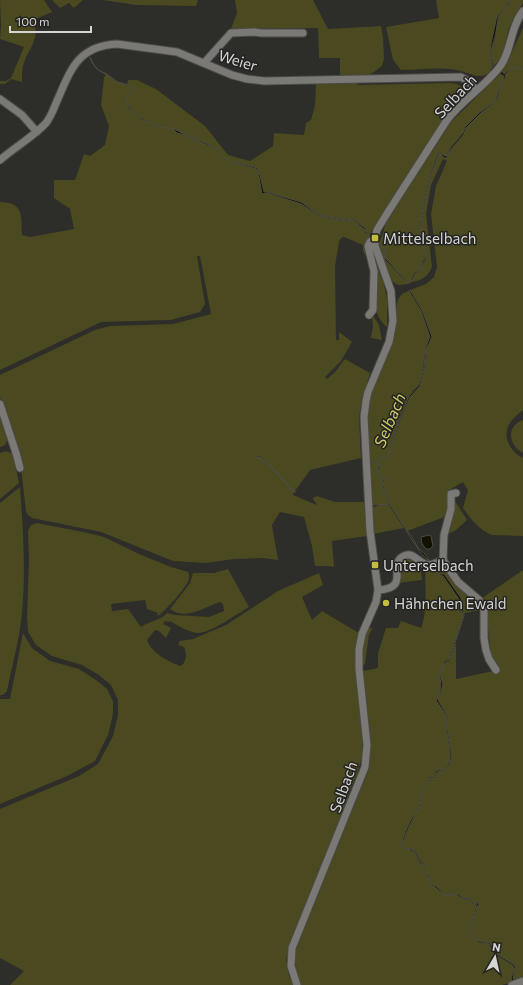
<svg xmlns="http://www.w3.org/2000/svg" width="523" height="985" font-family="Commissioner,sans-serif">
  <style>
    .green { fill: #4b491f }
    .water { fill: #131201; stroke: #4d4c40 }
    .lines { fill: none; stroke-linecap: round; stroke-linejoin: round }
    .stream { stroke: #4d4c40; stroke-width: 1.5 }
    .minor-casing { stroke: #4b4b49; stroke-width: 9 }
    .minor { stroke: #7a7976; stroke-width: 7 }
    .poi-dot { fill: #c5bc3d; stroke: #232321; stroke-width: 1.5 }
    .labels { text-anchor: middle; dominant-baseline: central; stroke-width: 3; stroke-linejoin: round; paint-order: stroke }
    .street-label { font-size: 15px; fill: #d5d5d4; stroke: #232321 }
    .poi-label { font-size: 15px; fill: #d5d5d4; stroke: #232321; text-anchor: start }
    .water-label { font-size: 16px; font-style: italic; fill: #d0ca6d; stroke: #232321 }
  </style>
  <rect width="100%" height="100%" fill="#2d2d2a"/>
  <!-- green -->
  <path class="green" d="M0,0h44l8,12 -19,8c8,21 -5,27 -10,46 -1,4 -1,11 -1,16l-11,-3 -6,5h-5v-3h6l5,-3 13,-31 -24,-8 1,-13z
    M52,0h31l-9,8 -5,-5 -9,5z
    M103,0h95l-2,6 -60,-1z
    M235,0h78l15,29 53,-3 2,11 1,22 -2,7 -14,10h-28v-18h-21l-1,-30 -87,1 6,-16z
    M436,0h75l-4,5 5,-5h11c0,6 -11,20 -14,28 -4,11 -3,31 -15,37l-2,-6 -1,-9 4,-11 4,-23 5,-7 -6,6 -8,35 1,10 2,6c-2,4 -4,8 -8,9 -9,3 -16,-2 -24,-4 -20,-5 -40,-1 -60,-1l-8,-10 -7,-33 53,-9z
    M523,28v40l-11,-1 -8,7 -2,-3 4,-6z
    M512,67l11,2v341c-3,3 -7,5 -10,9 -13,14 -5,31 10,39v78l-31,-1c-12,-4 -22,-17 -29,-27l5,-18 -5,-8 -14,8v18l-2,8 -40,15 -17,-27 -8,-22 2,-4 -3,-1 -3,-7 4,-5 -5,-1 -1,-3 12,-5 8,-21 3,-11 11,-27 10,-11 5,-19 2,-20 5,-10 -12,-30 -10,-17 16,-6 8,-7 3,-10 -6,-53 5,-28 11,-25 -4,-2 -12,26 -5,29 6,53c-5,12 -12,13 -23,16l-1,-1v2l-10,1 -6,-4 -11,-28 -2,-9 7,-21 65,-101 49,-48 3,1 1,4 -6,11v2l-4,10 -14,10 -15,15 -2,6 -13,15 -3,8h-2l-4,-3h-3l-9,24 -8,36 1,5 -2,2 1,19 4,6 -1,3 3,9 -4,3 -2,7 7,-10 -4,-9 1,-3 -3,-6 -1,-19 2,-2 -1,-5 8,-36 9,-23h2l3,4 3,-1c5,-11 10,-13 16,-22 2,-3 1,-4 2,-6 4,-5 11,-11 16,-16 6,-7 19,-10 18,-23l7,-13 -1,-2z
    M106,74l11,8 10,3 1,-5h9l19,9 49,37 23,29 22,6 23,-15 1,-13 30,2 2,-12 5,-3 4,-15 1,-21 41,-1v2l93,-2c9,1 16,3 12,13l-17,21 -75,117 -4,-2 -1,-4 -12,-9 -7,1 -23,-4 -8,-4 -14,-10 -34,-10h-3l-5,-21 -2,-3 -17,-4 16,5 2,2 4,22h5l34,11 14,9 8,4 23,4 7,-1 11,9 1,4 5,2 -5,11 6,18 -8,-13v-6l-19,-8 -3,1 -2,4 -4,24 1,74h3v-8l13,10 -11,19 -16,16 2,2 8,-7 10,-13 25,14 -8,26 -3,18 2,41 -51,12 -15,21 -5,-2 -23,-27 -8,-6 -3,1c9,1 28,24 34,33l4,1 -1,4 24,10 -4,-6 1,-2 3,-1 18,6h29l3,34 -35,5 2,26 -5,-1h-14l-3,-20 -8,-29 -24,-5 -8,13 6,35 -15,-2 -29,1 -28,4 -33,-2 -72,-29 -69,-14 -4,-3 -2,-4 -6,-51 -20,-63v-22l95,-45 15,-4 63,-2 38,-10 -11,-58h-3l8,48 -5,8 -29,8 -70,2 -101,48v-168c24,0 21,14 22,33l8,2 44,-8 -4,-20 -16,-11v-18h21l9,-26 6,2 15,-11 4,-19 -8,-21 3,-27z
    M371,251l13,33 3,16v27c-7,-5 -10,-13 -12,-21z
    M409,291l12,20 9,26c-8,12 -4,47 -17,53l-12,23 -13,43 -13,5 2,3 4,1 -4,4 4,8 3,2 -3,3 8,22 -15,1 -3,3c-1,-21 -2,-43 -3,-64 0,-14 -1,-29 2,-43 5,-25 21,-46 26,-72 4,-15 -6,-33 13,-38z
    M372,316l2,1 5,8 3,15 -11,-2 2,-12z
    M0,412l8,26 -3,7 -5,2z
    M523,420v33c-15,-8 -17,-27 0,-33z
    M6,451l7,3 6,29 -19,16v-46z
    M20,487c3,42 6,84 2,126 -2,24 -10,53 -15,78l-4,4h-3v-192z
    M455,501l12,19 -11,10 -9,5 6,-33z
    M381,505h8l15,23 -31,6 -2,-25 4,-3z
    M37,523l51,10 16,4 35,17 32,13 17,5c1,3 2,4 1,7 -2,8 -25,34 -32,37l1,-3 -11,-4 -2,-9 -34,4 1,7 16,-2 13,18c8,-6 19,-6 26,-14l8,2 34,2 15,-6 -1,-7 -3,-2c-16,5 -34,19 -50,7l20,-26 3,-10h21l14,-4 21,38c-13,7 -36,25 -50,26 -10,0 -20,-7 -29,-12l-1,1 -4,-1 -2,3 8,4 -5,10 -7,-7 -4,-1 -8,10c5,13 21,22 34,26 6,-5 6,-12 3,-19l-6,-2 2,-4 13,-2 33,-14 52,-34 41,-18 4,12 -21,12 10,23 10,-9 37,22 -2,39 5,67v18l-5,17 -7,16 -6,23 -27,62 -28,71 -3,14 3,16 4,9h-283l14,-14 -24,-13v-149l79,-33 19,-12 15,-28 5,-21v-15l-7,-15 -12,-10 -17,-10 -30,-9 -16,-11 -8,-13 -1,-15 2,-57 -1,-29 3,-6z
    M409,557l11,7 2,16 -24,3 3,-21z
    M443,564l40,46 -19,3c-3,-15 -11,-26 -20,-38l-5,-1 -3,-3v-6z
    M434,566c2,5 4,9 9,10l16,23 4,17 -14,42 -5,4 -1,6 -4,6c1,5 3,11 1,17 -1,4 -3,5 -4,9l11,17c-4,17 11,41 -3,53h-6l-3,2v5h-5l-6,9 -6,24 -10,16 -7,18 4,6c17,-1 7,10 20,15l-3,4 7,9 -1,3 2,4 5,2 8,8h14l6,4h5l5,4 4,1 1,1h-2l-3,15 -5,11 11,11 10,2 5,10 18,11 3,4 -4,9 2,4 -11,3h-201c-5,-13 -6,-23 -5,-36l73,-180c4,-32 -3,-66 -6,-98l15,-3v-15l8,-25h12l3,-7 20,7c7,-18 4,-42 4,-61z
    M523,570v408l-8,3 -2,-3 3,-10 -3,-4 -18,-11 -5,-10 -15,-4 -6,-8 5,-11 3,-14h1v-3l-5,-1 -5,-4h-5l-5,-4 -14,1 -8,-9 -6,-2 -1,-3 1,-3 -7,-9 3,-4c-12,-6 -4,-17 -21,-16l-3,-5 7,-17 7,-14 3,-3 5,-24 7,-8h5v-5l3,-2h5c16,-12 0,-36 4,-54l-11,-17 6,-15 -3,-11 5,-11 4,-2 7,-18v36l42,-9 -7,-13 -5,-52 -4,-7z
    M370,627l2,2 -3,6 -4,29 -2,1c-4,-11 1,-28 7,-38z
    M23,633l9,15 18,13 29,8 17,11 11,9 6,12v13l-5,21 -13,26 -28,15 -67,28v-105h10z"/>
  <!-- water -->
  <path class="water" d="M511,0c-1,5 -10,10 -12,16 -2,5 -2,11 -3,16 -2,11 -9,22 -2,33l-1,1c-7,-12 1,-32 3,-46l2,-5z
    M90,57l5,10 5,4 7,3 10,8 16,5 1,1 -7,9v6c8,13 20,20 35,24 3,1 8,1 12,2 13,7 29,12 42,19 3,2 3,5 6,7 3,4 9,6 13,8l2,-1 20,6 2,3 5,21h3l34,10 14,10 8,4 23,4 7,-1 12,9 1,4 4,2v1l-5,-2 -1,-4 -11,-9 -7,1 -23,-4 -8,-4 -14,-9 -34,-11 -5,1 -4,-23 -2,-2 -19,-6 -2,1 -13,-8 -6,-7 -31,-14 -8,-2 -4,-4 -16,-3 -15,-6 -12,-11 -4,-6 1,-6 6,-9c-4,-3 -8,-4 -12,-5 -3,0 -6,-3 -9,-5 -11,-7 -18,-8 -22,-21z
    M512,67l-7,8 1,2 -7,13v3l-5,10 -13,10 -15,15 -2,6 -13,15 -4,9h-3l-3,-4h-2l-9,23 -8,36 1,5 -2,2 1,19 3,6 -1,3 4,9 -4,4 -5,10 -4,3c-1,3 -4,8 -7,10l-23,-24 -1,-4 1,-6 -4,-4 -1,-2 6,6 -2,6 2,3 22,24 2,-1 4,-9 5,-3 4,-10 4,-3 -3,-9v-3l-3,-6 -1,-19 2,-2 -1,-5 8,-36 9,-24h3l4,3h2l3,-8 13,-15 2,-6 15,-15 14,-10 4,-10v-2l6,-11v-3l-4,-2 2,-3 2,3 8,-7 11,2z
    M410,290l12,20 10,27 -5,10 -2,20 -5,19 -10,11 -11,26 -3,12 -8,22 -12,4 1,3 5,1 -4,5 3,7 3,1 1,2 -3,2 8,22 14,22 8,11 6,11 6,5 7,10c-18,-15 -26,-39 -41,-58 -8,-1 -13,0 -19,4l3,-4 15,-1 -8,-22 3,-3c-4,-2 -6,-7 -7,-10l4,-3 -4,-2 -2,-3 13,-5 7,-21 3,-12 11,-27 10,-11 5,-18 2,-21 4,-9 -9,-26 -12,-20z
    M429,535l2,1 2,10 -3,3h-4l-4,-5 -1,-7z
    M436,565v6l3,3h5l17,24 3,18 -14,42 -5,5 -5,11 3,11 -2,7 -4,6 11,19c-4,18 12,42 -4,54h-5l-3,2v5h-5l-7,8 -5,24 -3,3 -7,14 -7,17 3,5 7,-1c7,5 6,13 14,17l-3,4 7,9 -1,3 1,3 6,2 8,9 14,-1 5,4h5l5,4 5,1 1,2 -2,1 -3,14 -5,11 6,8 15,4 5,10 18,11 3,4 -3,10 2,3 -2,1 -2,-4 4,-9 -3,-4 -18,-11 -5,-10 -14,-5 -7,-8 5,-11 3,-15 1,-1 -4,-1 -5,-4h-5l-6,-4h-14l-8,-8 -5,-2 -2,-4 1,-3 -7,-9 3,-4c-8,-3 -7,-11 -13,-16l-7,1 -4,-6c4,-11 9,-26 17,-34l4,-19 8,-14h5v-5l3,-2h6c14,-12 -1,-37 3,-53l-11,-17c1,-4 3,-5 4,-9 2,-6 0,-12 -1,-17l4,-6 1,-6 5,-4 14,-42 -4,-17 -16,-23c-5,-1 -7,-5 -9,-10z"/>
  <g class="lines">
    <!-- stream -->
    <path class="stream" d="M257,457c8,1 28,24 33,32l5,3"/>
    <defs>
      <path id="minor" d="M204,63l27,-30 23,-1 7,1h42
        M0,99l22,16 15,17
        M0,160c15,-13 33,-23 46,-37 5,-6 8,-15 11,-22 14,-32 21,-55 60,-57l60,8 55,23 15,4 17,2 197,-4 7,4 8,9
        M369,315l4,-5 1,-39 -6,-25 2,-4 5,-4
        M0,404l16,49 4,15
        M443,560l15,22 21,18 5,10v28l2,12 3,9 7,11
        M378,590c33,-2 10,-23 24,-33 11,-8 16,7 26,8 5,0 10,-3 15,-5l1,-25 7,-26v-15l5,-1
        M297,985l-6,-19 1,-18 73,-181 2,-22 -8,-76v-20l3,-15 14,-32 2,-12 -8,-59 -6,-114 2,-16 2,-9 21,-50 4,-21 -2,-30 -16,-45v-8l2,-8 11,-18 59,-92c16,-21 40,-35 54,-55 11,-16 9,-37 22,-54
        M512,985l11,-4"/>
    </defs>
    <!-- minor casing -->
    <use href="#minor" class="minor-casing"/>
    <!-- minor -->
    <use href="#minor" class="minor"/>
  </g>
  <!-- markers -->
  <g class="poi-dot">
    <rect x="371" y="234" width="8" height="8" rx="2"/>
    <rect x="371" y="561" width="8" height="8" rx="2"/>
    <circle cx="386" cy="603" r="4"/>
  </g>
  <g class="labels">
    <!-- street labels -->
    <g class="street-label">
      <text transform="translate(238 60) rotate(17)">Weier</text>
      <text transform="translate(455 96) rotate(-47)">Selbach</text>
      <text transform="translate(343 787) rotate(-70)">Selbach</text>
    </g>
    <!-- poi labels -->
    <g class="poi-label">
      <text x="383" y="238">Mittelselbach</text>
      <text x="383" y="565">Unterselbach</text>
      <text x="394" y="603">Hähnchen Ewald</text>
    </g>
    <!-- water labels -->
    <g class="water-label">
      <text transform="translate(389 420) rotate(-67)">Selbach</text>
    </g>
  </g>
  <!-- north arrow -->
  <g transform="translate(495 957) rotate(9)" stroke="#232321" stroke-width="3" paint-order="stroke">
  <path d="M0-3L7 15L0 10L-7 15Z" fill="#d5d5d4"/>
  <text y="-6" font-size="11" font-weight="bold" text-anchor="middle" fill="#d5d5d4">N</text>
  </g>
  <!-- scale -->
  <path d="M10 26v6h81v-6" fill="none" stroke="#d5d5d4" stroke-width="2"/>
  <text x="16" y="26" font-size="12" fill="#d5d5d4" stroke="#232321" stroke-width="3" paint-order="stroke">100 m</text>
</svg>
